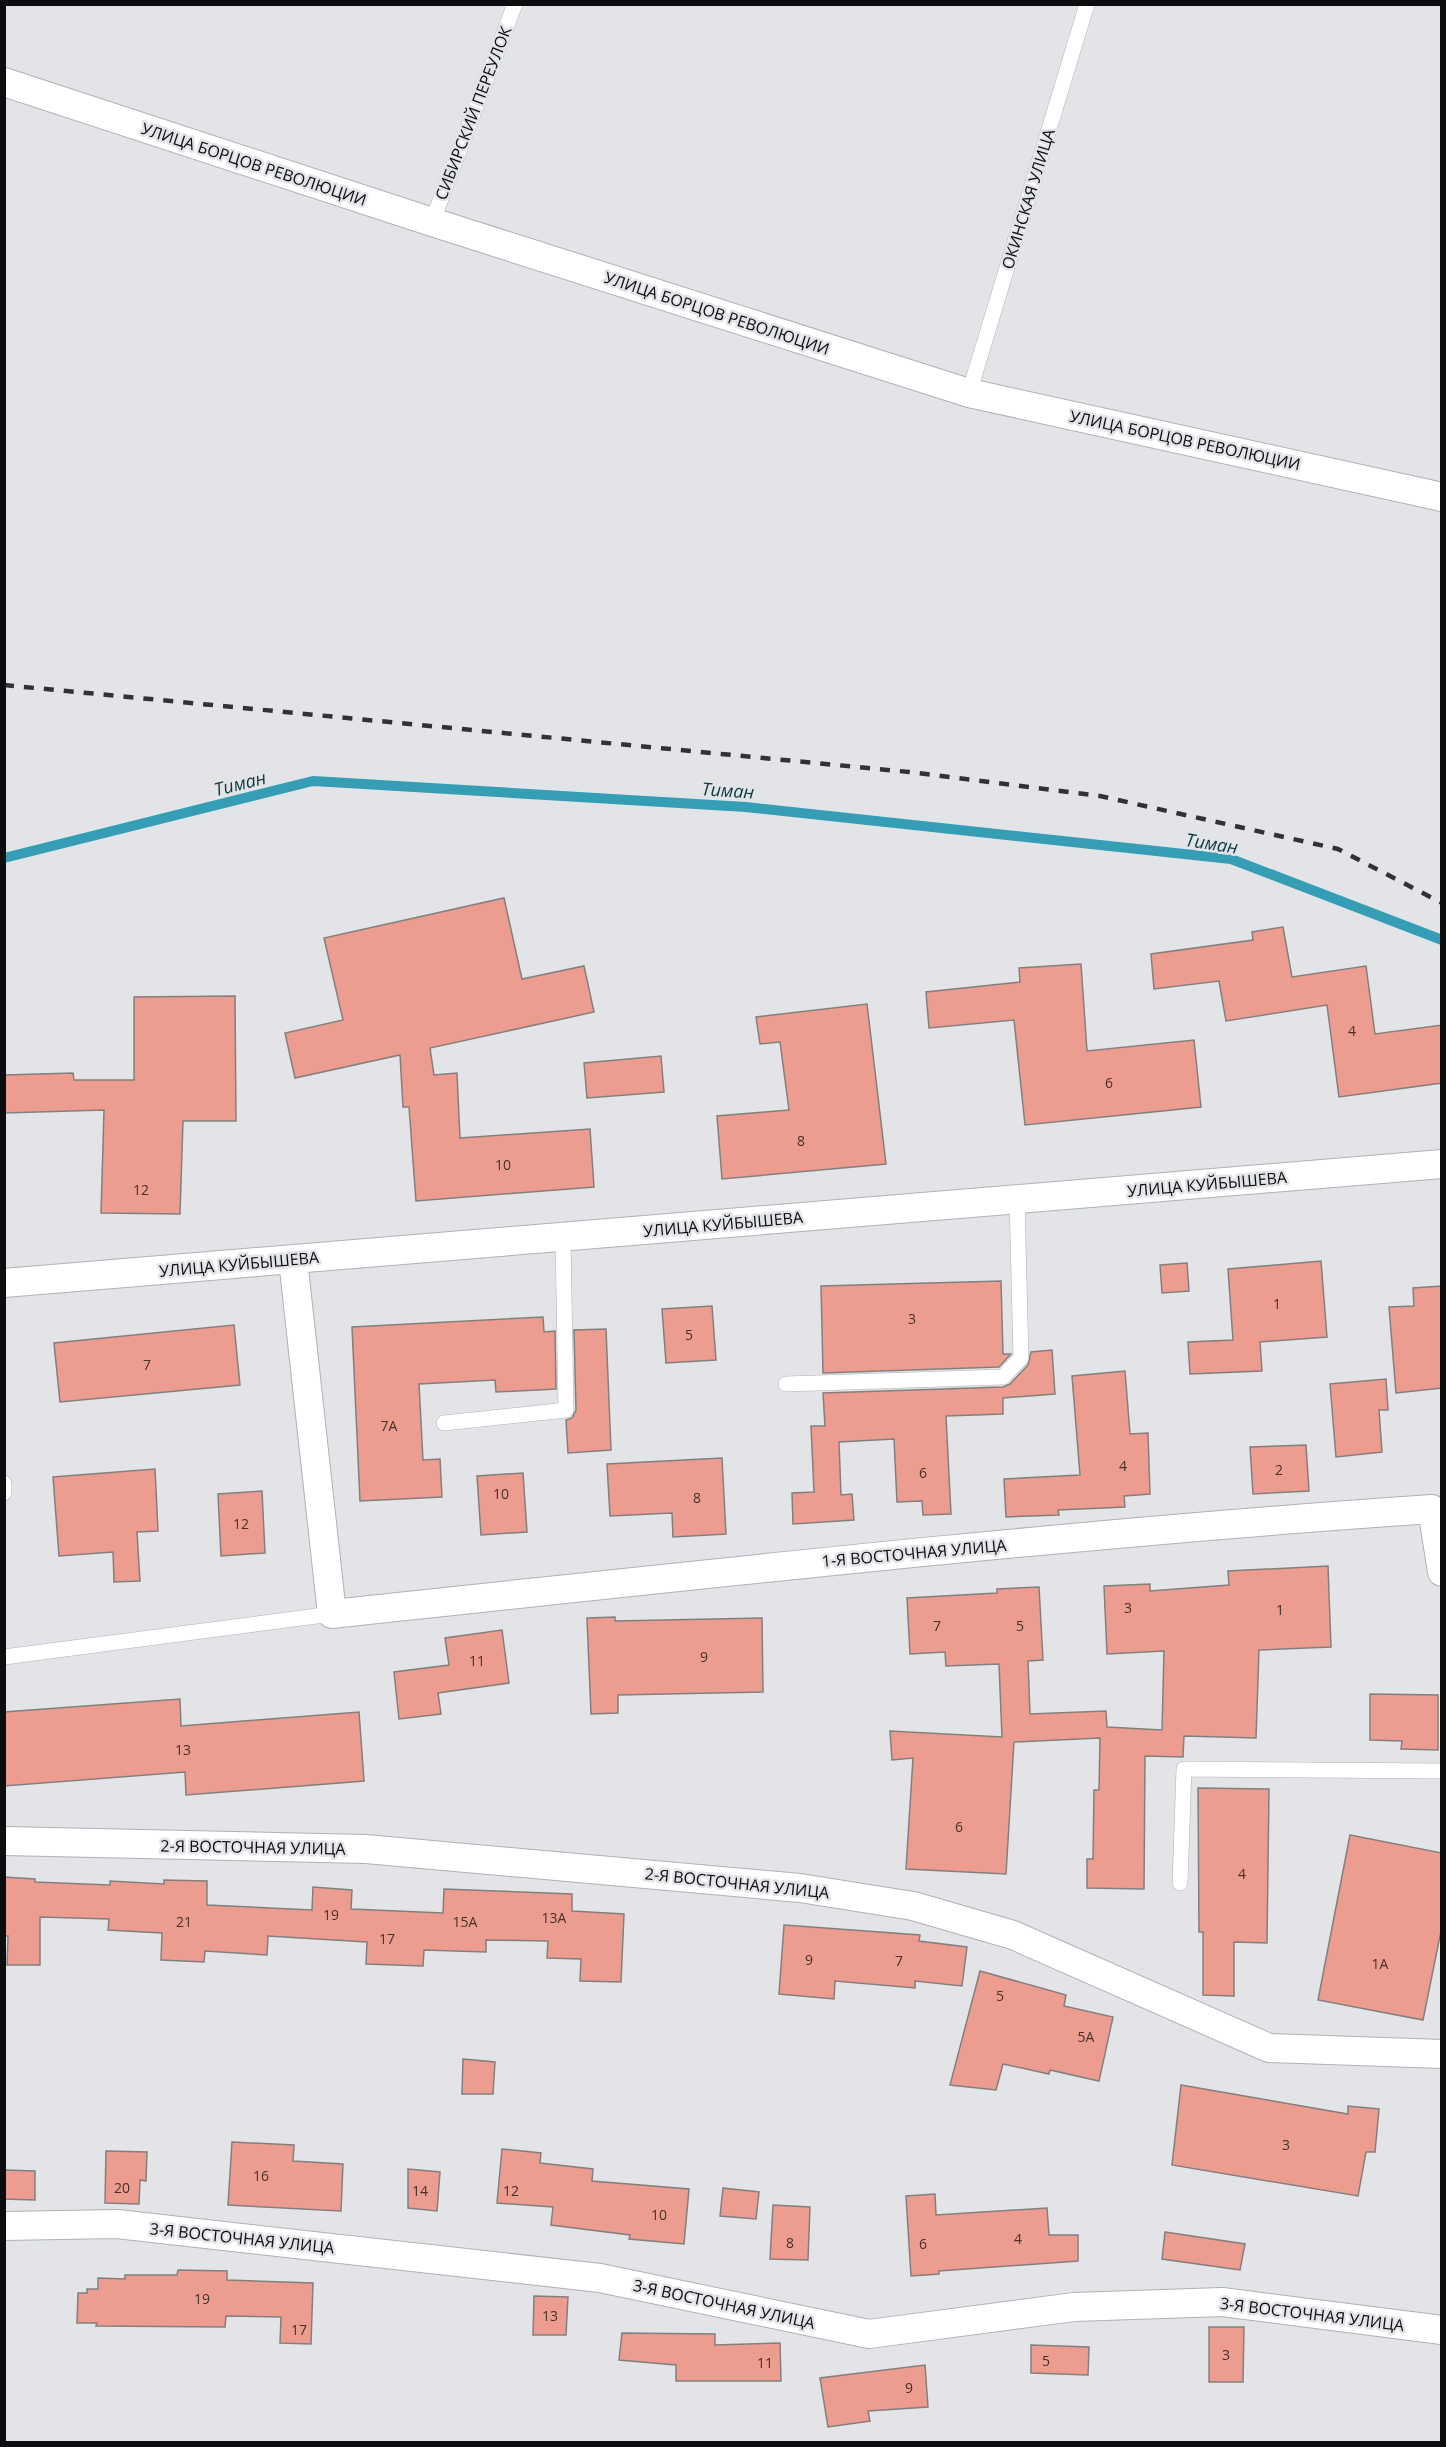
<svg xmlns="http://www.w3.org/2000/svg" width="1446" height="2447" font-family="'Open Sans',sans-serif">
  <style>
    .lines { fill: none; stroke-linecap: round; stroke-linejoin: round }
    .stream { stroke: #359db4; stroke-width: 10 }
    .building { fill: #ed9d8f; stroke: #847f7e; stroke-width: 1.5 }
    .service-casing { stroke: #afb1b4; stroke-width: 16 }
    .minor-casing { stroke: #afb1b4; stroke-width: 30 }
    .service { stroke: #fff; stroke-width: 15 }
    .minor { stroke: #fff; stroke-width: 28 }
    .rail { stroke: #313234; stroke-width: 4.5; stroke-dasharray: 10 10; stroke-linecap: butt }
    .labels { text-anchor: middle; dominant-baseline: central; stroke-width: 5; stroke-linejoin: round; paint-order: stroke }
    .number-label { font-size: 14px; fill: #44312e }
    .street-label { font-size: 16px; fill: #0c0d0e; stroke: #e2e4e8 }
    .water-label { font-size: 18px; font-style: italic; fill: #093943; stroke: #e2e4e8 }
  </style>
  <rect width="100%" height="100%" fill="#e2e4e8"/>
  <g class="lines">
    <!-- stream -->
    <path class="stream" d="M4,858l309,-77 433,26 485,52 211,81"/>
  </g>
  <!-- building -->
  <path class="building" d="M504,898l18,81 62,-13 10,46 -164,36 4,27 23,-2 3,65 130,-9 4,58 -178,14 -7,-94h-6l-3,-52 -105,23 -10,-45 58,-13 -19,-82z
    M1283,927l9,50 74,-11 9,68 67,-9v58l-103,14 -12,-92 -101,16 -7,-40 -65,8 -3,-35 102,-14 -1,-8z
    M1081,964l6,87 107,-11 7,67 -176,18 -11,-105 -85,8 -3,-36 94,-10 -1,-14z
    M235,996l1,125h-53l-3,93 -79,-1 3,-103 -100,3v-38l69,-2 1,7h60v-83z
    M867,1004l19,160 -164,15 -5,-63 72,-6 -9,-68 -20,2 -4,-27z
    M661,1056l3,36 -77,6 -3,-35z
    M1321,1261l6,76 -67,5 2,29 -72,3 -2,-32 45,-2 -5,-71z
    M1187,1263l2,28 -27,2 -2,-28z
    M1001,1281l2,73h8l-12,13 -176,6 -2,-87z
    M1442,1286v102l-46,5 -7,-86 25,-1 -1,-18z
    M712,1306l4,54 -50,3 -4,-54z
    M543,1317l1,15 11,-1 1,58 -60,3 -1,-12 -76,4 4,76 17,-1 2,38 -82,4 -8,-174z
    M234,1325l6,60 -180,17 -6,-59z
    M606,1329l5,121 -43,3 -2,-33 6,-2 4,-8 -2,-80z
    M1052,1350l3,44 -52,4v16l-57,2 5,98 -28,1 -1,-14 -25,1 -3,-63 -55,3 2,53 11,-1 2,26 -61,4 -1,-31 22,-1 -3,-66h14l-2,-33 180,-6 7,-3 18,-19 3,-13z
    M1125,1371l5,63 18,-1 2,61 -26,2 1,11 -67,3 1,5 -53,2 -2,-38 76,-4 -8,-99z
    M1386,1379l2,31h-9l3,42 -46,5 -6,-73z
    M1306,1445l3,46 -56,3 -3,-47z
    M722,1458l4,76 -53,3 -1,-24 -62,3 -3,-52z
    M155,1469l3,62 -21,1 3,49 -26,1 -1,-30 -54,4 -6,-79z
    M523,1473l4,59 -46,3 -4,-59z
    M262,1491l3,62 -44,3 -3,-62z
    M1328,1566l3,81 -72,3 -3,88 -72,-2 -1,21 -38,-1 -1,133 -57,-1v-29h6l1,-69h5l1,-52 -86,4 -8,132 -100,-5 7,-111 -21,2 -2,-29 112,6 -3,-73 -53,2 -1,-14 -35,2 -3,-56 90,-5v-4l42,-2 4,73 -15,1 2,53 76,-3 1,16 55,3 2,-79 -57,3 -3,-68 46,-2v7l79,-6 -1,-14z
    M615,1617v4l147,-3 1,74 -145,3v18l-27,1 -4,-96z
    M502,1630l7,53 -71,10 3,21 -42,5 -5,-47 55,-7 -4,-27z
    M1370,1694l68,1v55l-37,-1 1,-8 -32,-1z
    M180,1699l1,27 178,-14 5,69 -178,14 -1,-23 -181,14v-74z
    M1198,1788l71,1 -2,154 -33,-1v54l-31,-1v-63h-4z
    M1350,1835l92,18v73l-19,94 -105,-20z
    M4,1877l31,2v3l75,3v-4l54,3v-4l43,1v24l105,5 1,-23 39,3 -1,19 92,4 1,-24 128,5v17l52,3 -3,68 -41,-1 1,-22 -34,-1 1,-17 -62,-1v12l-62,-2 -1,16 -57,-2 1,-22 -99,-6 -1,19 -62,-4 -1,11 -43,-2 1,-27 -54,-3 1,-11 -69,-2v48h-33l1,-29h-4z
    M784,1925l136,10 -1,6 48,6 -5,39 -47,-5v7l-80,-7 -1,18 -55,-5z
    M980,1971l86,24 -2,11 49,11 -14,64 -49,-11 -1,4 -46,-10 -7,26 -46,-5z
    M463,2059l32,3 -2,32h-31z
    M1181,2085l167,29v-8l31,3 -4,43h-9l-8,44 -186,-31z
    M232,2142l62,3 -1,16 50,3 -2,47 -113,-6z
    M502,2149l39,4 -1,10 53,6 -1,12 97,8 -5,55 -55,-5 1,-4 -79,-10 2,-18 -56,-4z
    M106,2151l41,1 -1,29 -6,-1 -1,24 -34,-1z
    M408,2169l32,3 -3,39 -29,-3z
    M4,2170l31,1v29l-31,-1z
    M723,2188l36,4 -3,27 -36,-3z
    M935,2194l1,21 111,-7 2,27h29v26l-139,10v3l-28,2 -5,-80z
    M773,2205l37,2 -2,53 -38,-1z
    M1165,2232l80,12 -5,26 -78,-11z
    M178,2270l49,1v9l86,3 -2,61 -31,-1 1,-26 -55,-1 -1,11 -129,-1 1,-3h-20l1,-30h9v-4h11v-11l27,1v-4h52z
    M534,2296l34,1 -2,38h-33z
    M1209,2327h35l-1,55h-34z
    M622,2333l93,1v11l65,-2 1,38h-105v-16l-57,-5z
    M1031,2345l58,2 -1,28 -57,-2z
    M925,2365l3,42 -60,4 2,10 -42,6 -8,-49z"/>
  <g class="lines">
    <defs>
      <path id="service" d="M432,222l83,-218
        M969,393l118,-389
        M786,1384l217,-7 18,-19 -4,-159
        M444,1423l122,-13 -3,-172
        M4,1483v10
        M4,1657l328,-43
        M1180,1883l4,-114 258,2"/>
      <path id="minor" d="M4,82l428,140 537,171 473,104
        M293,1260l39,354c366,-39 732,-80 1100,-105l10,63
        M4,1283l1438,-119
        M4,1841l362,8 434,39 113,18 100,29 256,113 173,6
        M4,2226l113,-2 483,54 269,56 205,-27 148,-5 220,28"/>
    </defs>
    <!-- service casing -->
    <use href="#service" class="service-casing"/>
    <!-- minor casing -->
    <use href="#minor" class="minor-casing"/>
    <!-- service -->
    <use href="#service" class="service"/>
    <!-- minor -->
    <use href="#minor" class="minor"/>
    <!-- rail -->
    <path class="rail" d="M4,685l905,87 191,24 238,53 104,54"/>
  </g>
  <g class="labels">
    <!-- number labels -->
    <g class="number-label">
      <text x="1352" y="1030">4</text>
      <text x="1109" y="1082">6</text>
      <text x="801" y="1140">8</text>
      <text x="503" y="1164">10</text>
      <text x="141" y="1189">12</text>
      <text x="1277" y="1303">1</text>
      <text x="912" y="1318">3</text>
      <text x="689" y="1334">5</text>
      <text x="147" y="1364">7</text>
      <text x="389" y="1425">7А</text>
      <text x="1123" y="1465">4</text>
      <text x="1279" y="1469">2</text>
      <text x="923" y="1472">6</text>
      <text x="501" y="1493">10</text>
      <text x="697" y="1497">8</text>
      <text x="241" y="1523">12</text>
      <text x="1128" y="1607">3</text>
      <text x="1280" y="1609">1</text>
      <text x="937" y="1625">7</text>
      <text x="1020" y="1625">5</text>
      <text x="704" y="1656">9</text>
      <text x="477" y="1660">11</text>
      <text x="183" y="1749">13</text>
      <text x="959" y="1826">6</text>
      <text x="1242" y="1873">4</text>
      <text x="331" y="1914">19</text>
      <text x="554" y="1917">13А</text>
      <text x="184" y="1921">21</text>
      <text x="465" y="1921">15А</text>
      <text x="387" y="1938">17</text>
      <text x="809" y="1959">9</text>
      <text x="899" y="1960">7</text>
      <text x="1380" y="1963">1А</text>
      <text x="1000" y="1995">5</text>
      <text x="1086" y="2036">5А</text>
      <text x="1286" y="2144">3</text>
      <text x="261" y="2175">16</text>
      <text x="122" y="2187">20</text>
      <text x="420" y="2190">14</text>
      <text x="511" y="2190">12</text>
      <text x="659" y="2214">10</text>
      <text x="1018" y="2238">4</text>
      <text x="790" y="2242">8</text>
      <text x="923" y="2243">6</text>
      <text x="202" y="2298">19</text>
      <text x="550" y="2315">13</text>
      <text x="299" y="2329">17</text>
      <text x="1226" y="2354">3</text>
      <text x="1046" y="2360">5</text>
      <text x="765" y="2362">11</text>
      <text x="909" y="2387">9</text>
    </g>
    <!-- street labels -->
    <g class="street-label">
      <text transform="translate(473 113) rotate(-69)">СИБИРСКИЙ ПЕРЕУЛОК</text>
      <text transform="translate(254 164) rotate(18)">УЛИЦА БОРЦОВ РЕВОЛЮЦИИ</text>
      <text transform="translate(1028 199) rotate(-73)">ОКИНСКАЯ УЛИЦА</text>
      <text transform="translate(717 313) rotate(18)">УЛИЦА БОРЦОВ РЕВОЛЮЦИИ</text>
      <text transform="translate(1185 440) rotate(12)">УЛИЦА БОРЦОВ РЕВОЛЮЦИИ</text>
      <text transform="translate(1207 1184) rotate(-5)">УЛИЦА КУЙБЫШЕВА</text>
      <text transform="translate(723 1224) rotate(-5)">УЛИЦА КУЙБЫШЕВА</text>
      <text transform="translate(239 1264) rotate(-5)">УЛИЦА КУЙБЫШЕВА</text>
      <text transform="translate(914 1553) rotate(-5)">1-Я ВОСТОЧНАЯ УЛИЦА</text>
      <text transform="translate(253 1847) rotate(1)">2-Я ВОСТОЧНАЯ УЛИЦА</text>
      <text transform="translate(737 1883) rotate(6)">2-Я ВОСТОЧНАЯ УЛИЦА</text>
      <text transform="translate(242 2238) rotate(6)">3-Я ВОСТОЧНАЯ УЛИЦА</text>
      <text transform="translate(724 2304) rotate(12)">3-Я ВОСТОЧНАЯ УЛИЦА</text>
      <text transform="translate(1312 2314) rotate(7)">3-Я ВОСТОЧНАЯ УЛИЦА</text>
    </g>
    <!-- water labels -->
    <g class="water-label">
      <text transform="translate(240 783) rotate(-14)">Тиман</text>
      <text transform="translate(728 790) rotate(4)">Тиман</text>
      <text transform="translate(1212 843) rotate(9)">Тиман</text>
    </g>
  </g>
  <!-- border -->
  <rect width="1446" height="2447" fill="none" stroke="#0c0d0e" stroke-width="12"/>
</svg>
